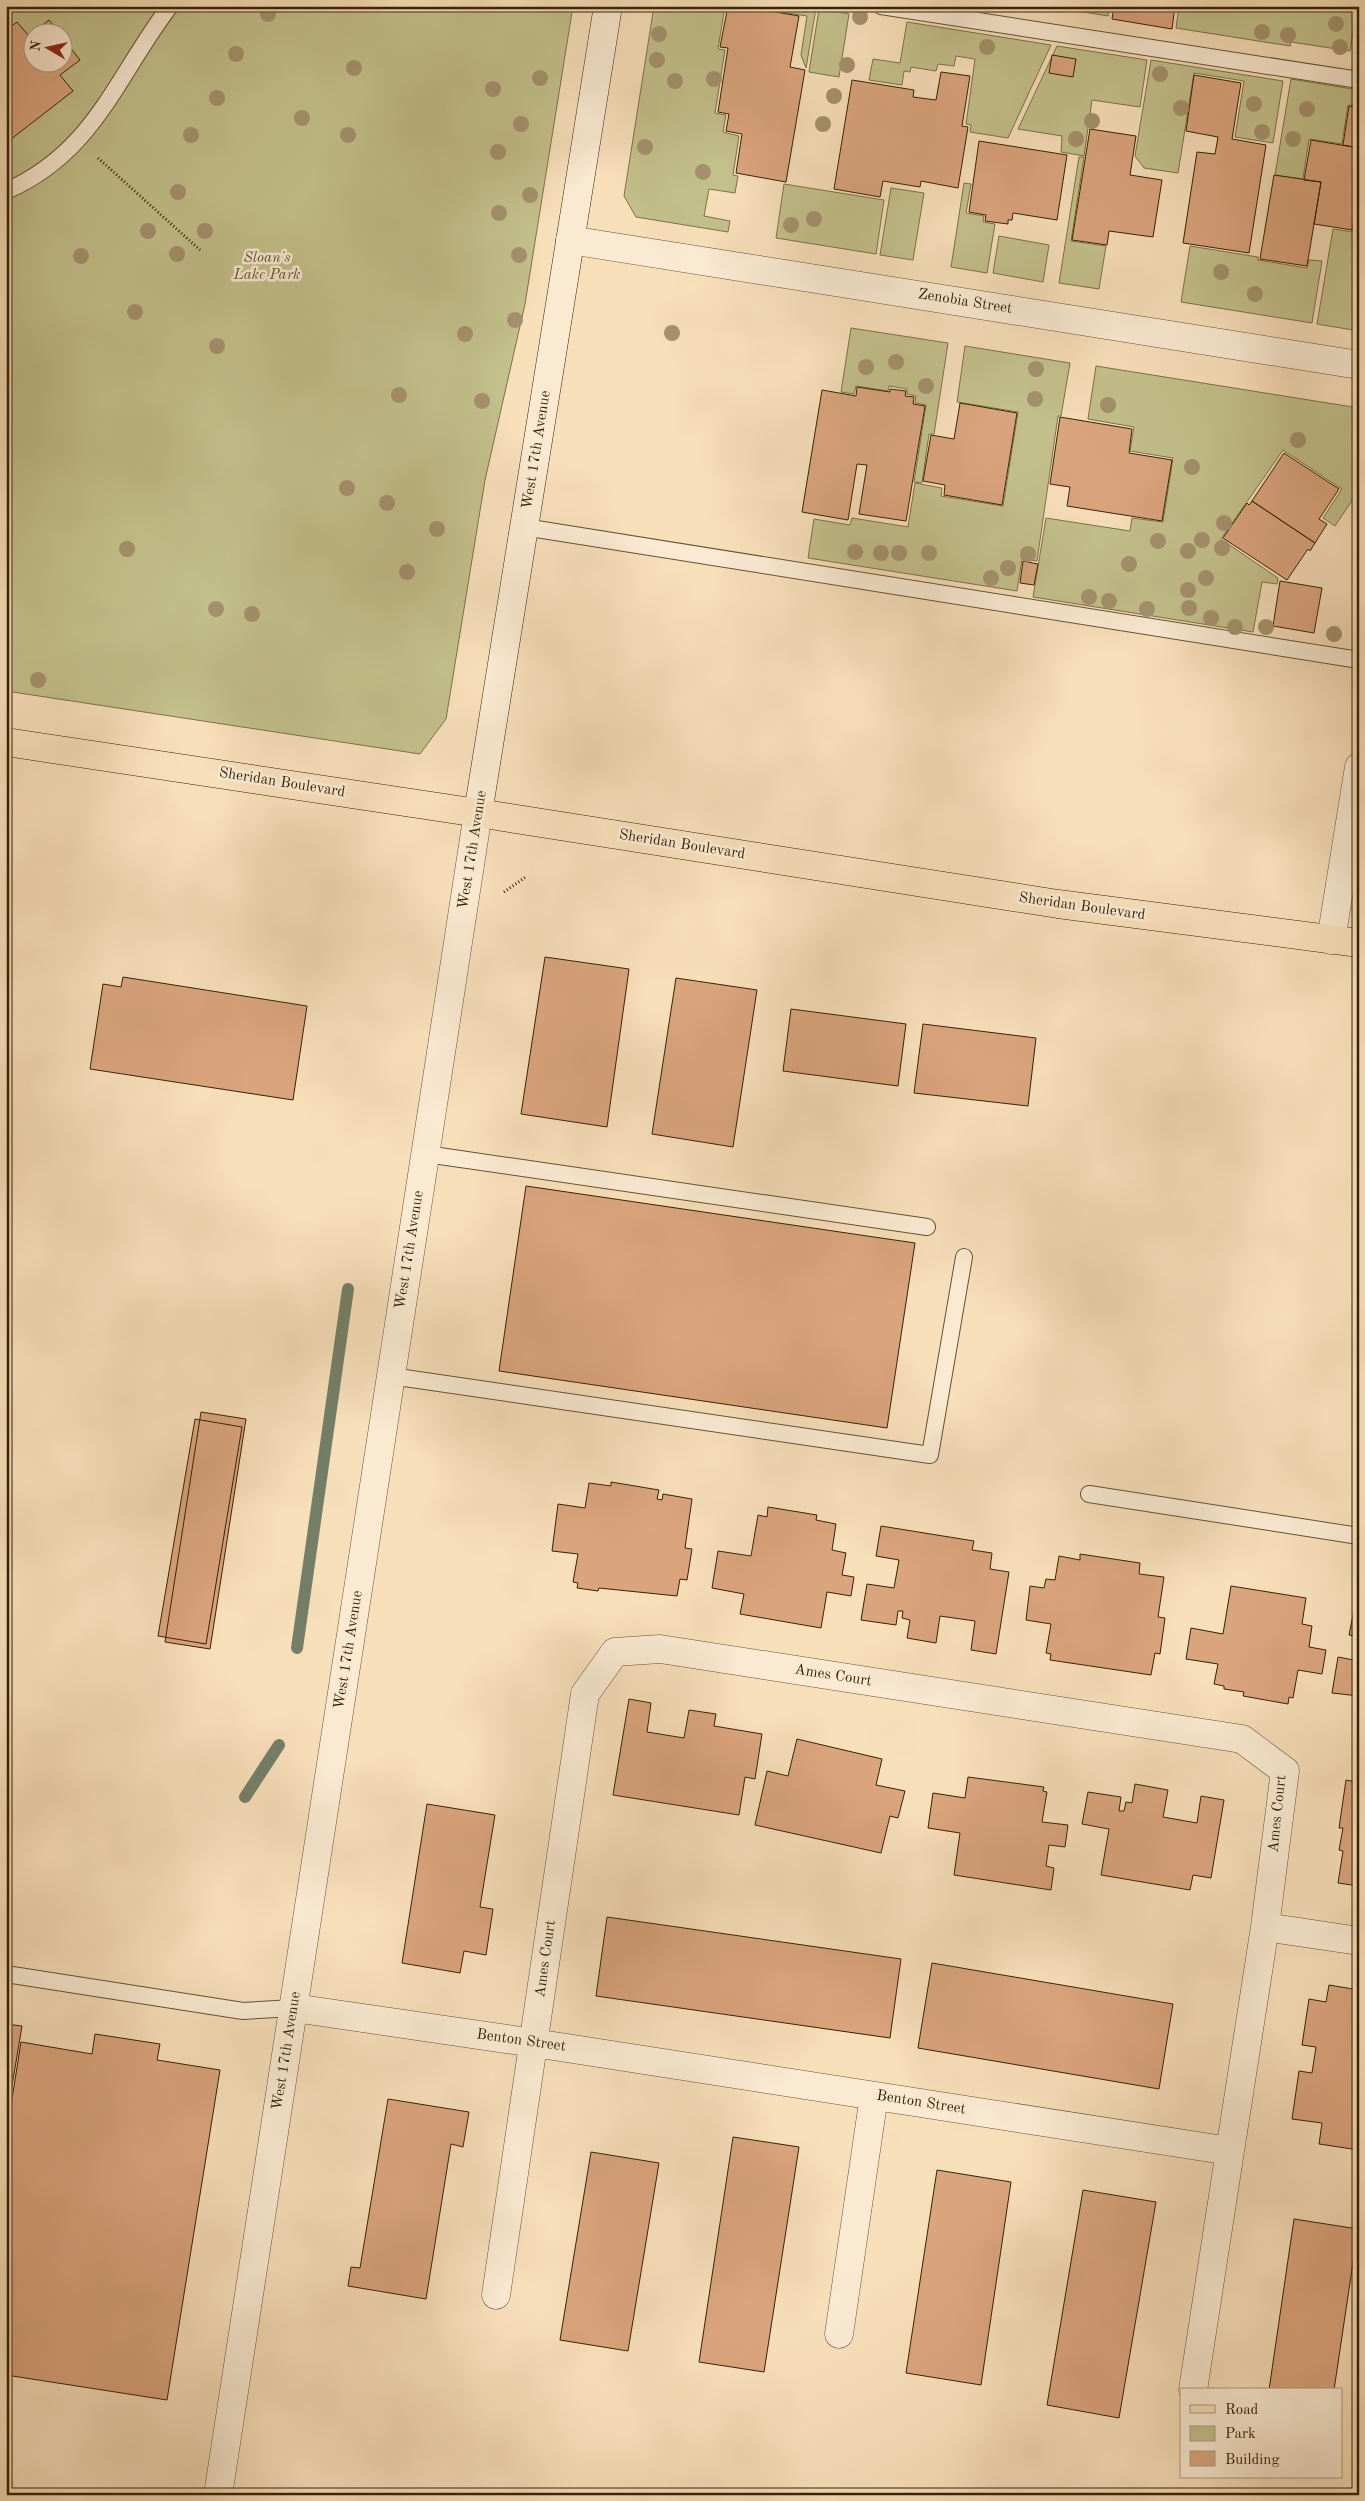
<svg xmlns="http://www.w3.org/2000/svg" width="1365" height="2501" font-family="'Old Standard TT',serif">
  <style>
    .green { fill: #c3c08b; stroke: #7c7148; fill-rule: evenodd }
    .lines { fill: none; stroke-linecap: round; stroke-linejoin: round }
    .stream { stroke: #747f68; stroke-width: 12 }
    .building { fill: #daa47d; stroke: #352206 }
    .lane-casing { stroke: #665133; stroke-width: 18 }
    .street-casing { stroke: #665133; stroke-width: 29 }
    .secondary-casing { stroke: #352206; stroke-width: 29 }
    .primary-casing { stroke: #352206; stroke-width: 29 }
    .path { stroke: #352206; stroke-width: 3; stroke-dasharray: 1 2.5; stroke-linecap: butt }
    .lane { stroke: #faead2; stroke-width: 16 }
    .street { stroke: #faead2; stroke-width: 28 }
    .secondary { stroke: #faead2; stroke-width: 28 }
    .primary { stroke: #f7dfba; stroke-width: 28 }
    .tree { fill: #a4916d }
    .labels { text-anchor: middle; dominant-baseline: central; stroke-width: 5; stroke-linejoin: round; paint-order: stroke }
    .park-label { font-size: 15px; font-style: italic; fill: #60512e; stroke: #faead2 }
    .street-label { font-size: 15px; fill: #352206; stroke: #faead2 }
  </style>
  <rect width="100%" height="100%" fill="#f7dfba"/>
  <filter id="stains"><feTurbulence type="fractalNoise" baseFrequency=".004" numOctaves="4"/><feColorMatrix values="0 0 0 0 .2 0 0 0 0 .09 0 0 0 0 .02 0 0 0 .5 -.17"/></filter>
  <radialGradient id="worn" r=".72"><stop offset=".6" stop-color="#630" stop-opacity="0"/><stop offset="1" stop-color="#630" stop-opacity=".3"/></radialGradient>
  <!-- green -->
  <path class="green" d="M6,6h567l-48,298 -40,176 -39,239 -26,35 -414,-63zM32,32h30v30h-30z
    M654,6h71l-7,43 7,1 -10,63 11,2 -3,17 16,4 -6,39 5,1 -3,17 -26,-4 -5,27 26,5 -2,11 -92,-15 -12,-21z
    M804,6l12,2 -10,60 -5,-13 6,-39 -59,-9z
    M1046,6h64l-2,10z
    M1179,6h175l3,1 -7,44 -59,-9 -1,4 -114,-18z
    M819,9l30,5 -10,63 -30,-5z
    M907,22l144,23 -43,93 -38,-6 1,-7 -5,-1 9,-65 -19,-3 -2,10 -16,-2 -2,7 -25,-4 -1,5 -6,-1 -2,14 -33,-5 4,-21 27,4z
    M1057,46l90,14 -7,47 -48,-7 -8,56 -23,-4 1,-16 -44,-7z
    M1151,60l132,21 -10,62 -38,-6 9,-56 -50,-8 -16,100 -34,-5 -9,-12z
    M1291,79l68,11v16l-11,-1 -6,39 -33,-5 -6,40 -28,-4z
    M1079,157h5l-13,84 35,5 -7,43 -40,-6z
    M964,183l7,1 -5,29 18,3 -1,6 12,2 -8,49 -36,-6z
    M784,184l100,16 -8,54 -100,-16z
    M891,188l33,5 -11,67 -33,-5z
    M1355,220l4,1v110l-42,-7 16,-95 20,3z
    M999,236l50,9 -6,37 -50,-9z
    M1190,246l68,11v3l49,8 2,-8 13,1 -10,62 -131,-21z
    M851,328l97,15 -14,91h-5l-7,49 -8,-1 12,-77 -11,-2 1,-7 -9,-2v-5l-18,-3 -1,5 -32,-5 -2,8 -13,-2z
    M965,346l105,17 -9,53h-3l-21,145 -15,-2 -5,32 -209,-33 6,-39 36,6 2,-7 56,9 7,-44 27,5 -1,8 62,10 15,-94 -61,-10z
    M1096,366l263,42v82l-24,36 -12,-8 19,-29 -59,-39 -62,89 57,39 -1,6 -15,-2 -9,50 -220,-35 13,-79 84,13 2,-13 31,4 10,-64 -43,-7 4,-24 -46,-8z"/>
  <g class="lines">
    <!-- stream -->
    <path class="stream" d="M297,1648l51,-359
      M245,1797l34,-52"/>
  </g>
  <!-- building -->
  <path class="building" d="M728,6h13l58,10 -9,51 15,3 -19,112 -50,-9 6,-39 -16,-3 3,-17 -11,-2 10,-64 -8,-1z
    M1114,6h61l-3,23 -60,-10z
    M1359,18v37l-6,-1z
    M49,20l10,12h-25z
    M17,22l12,14 3,-3v29h30v-25l18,23 -20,15 13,16 -67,52v-113z
    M1052,55l24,4 -3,18 -24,-4z
    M941,72l29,4 -8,50 6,1 -10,61 -37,-7 -1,6 -37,-6 -3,16 -46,-8 18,-109 62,10 -1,7 23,3z
    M1194,75l47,8 -9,56 34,6 -17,108 -66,-10 14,-91 18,2 3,-17 -32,-6z
    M1349,106l10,2v40l-16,-3z
    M1090,129l46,7 -6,39 32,5 -9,57 -44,-6 -2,14 -35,-5z
    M1311,140l48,8v40l-7,42 -38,-6 7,-42 -17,-2z
    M979,141l88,14 -10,65 -44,-7 -1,7h-4v4l-23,-3 1,-6 -17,-3z
    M1274,175l47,7 -14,84 -47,-7z
    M857,387l33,5v-3l16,2 -1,5 9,1 -1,7 12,2 -19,115 -47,-7 8,-49 -10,-1 -9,56 -46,-8 20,-122 34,6z
    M960,403l57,10 -15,92 -58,-10 1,-10 -22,-4 8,-46 23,4z
    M1060,417l72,12 -3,24 43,7 -10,61 -95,-15 3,-19 -20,-3z
    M1284,453l55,36 -20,30 8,5 -12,19 -63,-42z
    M1252,501l63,42 -5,8 -2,-2 -21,31 -64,-42 24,-35 2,2z
    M1023,561l15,3 -4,21 -14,-2z
    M1280,581l42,7 -8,45 -41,-7z
    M545,957l84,12 -22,158 -86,-13z
    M123,977l184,29 -14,94 -203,-31 13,-85 18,3z
    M676,978l81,12 -24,157 -81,-13z
    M791,1009l115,15 -8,62 -115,-15z
    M923,1024l113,14 -8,68 -114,-13z
    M526,1186l389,57 -28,185 -388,-57z
    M201,1412l45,7 -36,230 -45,-7z
    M195,1419l47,8 -36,217 -48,-8z
    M611,1482l48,8 -2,9 5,1 1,-6 29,5 -7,49 7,1 -5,31 -7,-1 -3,17 -78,-8 -1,3 -21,-3 1,-5 -5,-1 5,-28 -26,-3 6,-47 27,4 4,-25 22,3z
    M768,1507l49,8 -1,5 20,4 -4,26 14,3 -4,22 12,2 -3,19 -24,-4 -6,36 -81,-14 4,-20 -32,-6 6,-37 33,5 7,-41 9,2z
    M881,1526l93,15 -2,9 20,3 -2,16 19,3 -13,82 -25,-4 4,-29 -35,-5 -4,27 -29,-5 3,-18 -8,-2 1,-7h-5l-2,14 -35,-5 6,-36 27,4 5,-28 -23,-4z
    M1080,1554l60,9 -1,11 25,3 -6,40 7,1 -5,36 -5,-1 -4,22 -101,-15 1,-6 -5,-1 5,-29 -25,-4 4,-34 14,2 2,-9 9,1 4,-24 21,4z
    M1231,1586l75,12 -4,26 10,2 -3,21 17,3 -4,24 -24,-4 -5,28 -4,-1 -1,7 -45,-8 1,-4 -20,-3v-3l-10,-2 4,-20 -32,-5 5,-31 32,6z
    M1356,1600h3v37l-10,-2z
    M1338,1657l21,4v35l-27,-3z
    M629,1699l22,4 -4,29 37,6 5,-28 27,4 -2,12 48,8 -7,45 -10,-2 -6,38 -126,-20z
    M797,1739l85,20 -6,26 29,6 -7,27 -8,-2 -9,37 -126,-28 12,-54 21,5z
    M1357,1771h2v115l-21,-3 5,-32 -4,-1 4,-22h-4l7,-48 10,2z
    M968,1777l76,10 -1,4 4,1 -5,30 26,3 -3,22 -16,-2 -3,21 8,2 -3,22 -97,-15 6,-42 -32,-5 5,-35 32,5z
    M1135,1784l33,6 -5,27 34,6 4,-27 23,4 -13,78 -18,-3 -3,15 -89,-15 8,-46 -27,-5 6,-32 33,5 -2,14h5l2,-9 6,1z
    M427,1804l68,11 -15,92 13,2 -7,46 -22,-4 -4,22 -58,-10z
    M607,1917l294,42 -11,79 -294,-42z
    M932,1963l241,41 -14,85 -241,-41z
    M1329,1985l30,5v160l-40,-6 3,-21 -30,-4 7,-48 13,2 4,-26 -14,-2 7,-46 17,3z
    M6,2024l16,2 -16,96z
    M95,2034l65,10 -3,16 63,10 -53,330 -161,-25v-238l15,-95 71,12z
    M388,2099l81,13 -6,35 -12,-3 -25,155 -78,-13 3,-19 9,1z
    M733,2137l66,10 -35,225 -65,-10z
    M591,2152l68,11 -31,188 -68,-11z
    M937,2170l74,12 -30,203 -75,-12z
    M1083,2190l73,12 -37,216 -72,-13z
    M1294,2219l64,10 -24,161h-65z"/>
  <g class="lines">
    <defs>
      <path id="lane" d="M881,6l478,74
        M6,191c88,-38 110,-114 164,-185
        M524,527l835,133
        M426,1154l501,73
        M391,1376l539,79 34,-198
        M1089,1494l270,42
        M6,1974l237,37 51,-3"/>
      <path id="street" d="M570,240l789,125
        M1331,940l28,-173
        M1265,1927l94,14
        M294,2008l240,35 696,108 35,-224 20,-156 -43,-32 -582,-90 -45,3 -30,42 -89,601
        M839,2334l35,-238
        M1193,2390l37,-239
        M218,2495l260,-1682"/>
      <path id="secondary" d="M478,813l130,-807"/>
      <path id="primary" d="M6,742l472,71 580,91 301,39"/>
    </defs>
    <!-- lane casing -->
    <use href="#lane" class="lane-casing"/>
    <!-- street casing -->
    <use href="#street" class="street-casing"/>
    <!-- secondary casing -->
    <use href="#secondary" class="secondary-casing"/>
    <!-- primary casing -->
    <use href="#primary" class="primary-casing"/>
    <!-- path -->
    <path class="path" d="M98,158l102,92
      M504,892l23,-16"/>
    <!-- lane -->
    <use href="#lane" class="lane"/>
    <!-- street -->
    <use href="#street" class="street"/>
    <!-- secondary -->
    <use href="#secondary" class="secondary"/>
    <!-- primary -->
    <use href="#primary" class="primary"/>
  </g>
  <!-- trees -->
  <g class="tree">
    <circle cx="268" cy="14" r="8"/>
    <circle cx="860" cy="17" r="8"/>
    <circle cx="1336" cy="24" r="8"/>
    <circle cx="1262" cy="32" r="8"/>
    <circle cx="659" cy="34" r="8"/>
    <circle cx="1288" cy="35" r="8"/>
    <circle cx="987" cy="47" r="8"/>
    <circle cx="1340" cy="47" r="8"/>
    <circle cx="236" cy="54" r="8"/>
    <circle cx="657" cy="60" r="8"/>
    <circle cx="847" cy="65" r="8"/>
    <circle cx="354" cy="68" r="8"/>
    <circle cx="1160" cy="74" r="8"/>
    <circle cx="540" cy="78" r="8"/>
    <circle cx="714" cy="79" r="8"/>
    <circle cx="675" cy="81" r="8"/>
    <circle cx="493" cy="89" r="8"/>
    <circle cx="834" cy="96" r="8"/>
    <circle cx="217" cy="98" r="8"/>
    <circle cx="1254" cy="104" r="8"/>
    <circle cx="1181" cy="108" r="8"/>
    <circle cx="1307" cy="109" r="8"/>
    <circle cx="302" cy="118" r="8"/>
    <circle cx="1092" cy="121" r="8"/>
    <circle cx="521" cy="124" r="8"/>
    <circle cx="823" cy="124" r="8"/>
    <circle cx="1262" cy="132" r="8"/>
    <circle cx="191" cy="135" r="8"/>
    <circle cx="348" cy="135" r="8"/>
    <circle cx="1076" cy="139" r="8"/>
    <circle cx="1293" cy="139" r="8"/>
    <circle cx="645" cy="147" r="8"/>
    <circle cx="498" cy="152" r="8"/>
    <circle cx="703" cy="172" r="8"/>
    <circle cx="178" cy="192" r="8"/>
    <circle cx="530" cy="195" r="8"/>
    <circle cx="499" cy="213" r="8"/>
    <circle cx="814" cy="219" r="8"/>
    <circle cx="791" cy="225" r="8"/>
    <circle cx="148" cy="231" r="8"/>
    <circle cx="205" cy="231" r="8"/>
    <circle cx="177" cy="254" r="8"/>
    <circle cx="519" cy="255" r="8"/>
    <circle cx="81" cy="256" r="8"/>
    <circle cx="1221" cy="272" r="8"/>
    <circle cx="1255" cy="294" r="8"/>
    <circle cx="135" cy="312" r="8"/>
    <circle cx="515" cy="320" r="8"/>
    <circle cx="672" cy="333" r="8"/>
    <circle cx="465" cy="334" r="8"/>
    <circle cx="217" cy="346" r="8"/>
    <circle cx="896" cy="362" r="8"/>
    <circle cx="866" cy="367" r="8"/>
    <circle cx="1036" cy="369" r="8"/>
    <circle cx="926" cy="386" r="8"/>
    <circle cx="399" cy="395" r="8"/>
    <circle cx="1035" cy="399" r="8"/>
    <circle cx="482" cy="401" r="8"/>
    <circle cx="1108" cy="405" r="8"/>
    <circle cx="1298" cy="440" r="8"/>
    <circle cx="1192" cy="467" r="8"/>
    <circle cx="347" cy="488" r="8"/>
    <circle cx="387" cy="503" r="8"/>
    <circle cx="1224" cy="523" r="8"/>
    <circle cx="437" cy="529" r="8"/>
    <circle cx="1202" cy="540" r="8"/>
    <circle cx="1158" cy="541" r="8"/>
    <circle cx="1222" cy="548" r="8"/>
    <circle cx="127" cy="549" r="8"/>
    <circle cx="1188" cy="551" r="8"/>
    <circle cx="855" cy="552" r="8"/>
    <circle cx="881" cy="553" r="8"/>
    <circle cx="899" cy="553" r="8"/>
    <circle cx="929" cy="553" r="8"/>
    <circle cx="1028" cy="554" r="8"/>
    <circle cx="1129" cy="564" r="8"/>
    <circle cx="1008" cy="568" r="8"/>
    <circle cx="407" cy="572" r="8"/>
    <circle cx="991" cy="578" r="8"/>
    <circle cx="1206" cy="578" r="8"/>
    <circle cx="1188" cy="590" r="8"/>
    <circle cx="1089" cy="597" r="8"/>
    <circle cx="1109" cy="601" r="8"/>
    <circle cx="1189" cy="608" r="8"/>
    <circle cx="216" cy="609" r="8"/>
    <circle cx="1147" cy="609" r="8"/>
    <circle cx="252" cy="614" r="8"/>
    <circle cx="1211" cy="618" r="8"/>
    <circle cx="1235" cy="627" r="8"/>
    <circle cx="1266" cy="627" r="8"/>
    <circle cx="1334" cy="634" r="8"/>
    <circle cx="38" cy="680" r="8"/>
  </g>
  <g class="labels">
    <!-- park labels -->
    <g class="park-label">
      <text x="267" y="258">Sloan's<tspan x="267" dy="17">Lake Park</tspan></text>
    </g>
    <!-- street labels -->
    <g class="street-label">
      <text transform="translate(965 302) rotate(9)">Zenobia Street</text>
      <text transform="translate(537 450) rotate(-81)">West 17th Avenue</text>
      <text transform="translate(282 783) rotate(9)">Sheridan Boulevard</text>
      <text transform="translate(682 845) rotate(9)">Sheridan Boulevard</text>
      <text transform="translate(473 850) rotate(-81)">West 17th Avenue</text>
      <text transform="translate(1082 907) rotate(8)">Sheridan Boulevard</text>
      <text transform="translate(410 1250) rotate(-81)">West 17th Avenue</text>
      <text transform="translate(349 1650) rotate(-81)">West 17th Avenue</text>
      <text transform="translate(833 1676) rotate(9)">Ames Court</text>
      <text transform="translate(1278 1814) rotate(-84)">Ames Court</text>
      <text transform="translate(546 1959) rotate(-82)">Ames Court</text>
      <text transform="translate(521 2041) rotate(8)">Benton Street</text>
      <text transform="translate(287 2051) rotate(-81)">West 17th Avenue</text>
      <text transform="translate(921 2103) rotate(9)">Benton Street</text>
    </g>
  </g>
  <!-- margin -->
  <rect width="1365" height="2501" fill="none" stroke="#f7dfba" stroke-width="25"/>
  <rect x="8" y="8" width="1350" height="2486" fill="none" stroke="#352206" stroke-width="2.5"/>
  <rect x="12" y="12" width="1340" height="2476" fill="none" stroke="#352206"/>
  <!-- legend -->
  <rect x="1180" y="2388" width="162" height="90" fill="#faead2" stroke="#ab9a80"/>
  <rect x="1190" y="2405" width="25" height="8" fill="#f7dfba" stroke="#ab9a80"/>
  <text x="1225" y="2414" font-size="15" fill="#352206">Road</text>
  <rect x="1190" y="2426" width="25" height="15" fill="#c3c08b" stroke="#ab9a80"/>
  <text x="1225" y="2438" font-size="15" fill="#352206">Park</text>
  <rect x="1190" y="2451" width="25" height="15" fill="#daa47d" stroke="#ab9a80"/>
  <text x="1225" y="2464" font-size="15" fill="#352206">Building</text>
  <!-- north arrow -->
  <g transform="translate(48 48) rotate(279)"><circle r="24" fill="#faead2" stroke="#ab9a80"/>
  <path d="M0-4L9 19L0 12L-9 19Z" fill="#8f2418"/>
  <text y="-8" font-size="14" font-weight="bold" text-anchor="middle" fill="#352206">N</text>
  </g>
  <rect width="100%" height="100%" filter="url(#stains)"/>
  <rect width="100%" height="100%" fill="url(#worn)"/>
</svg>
